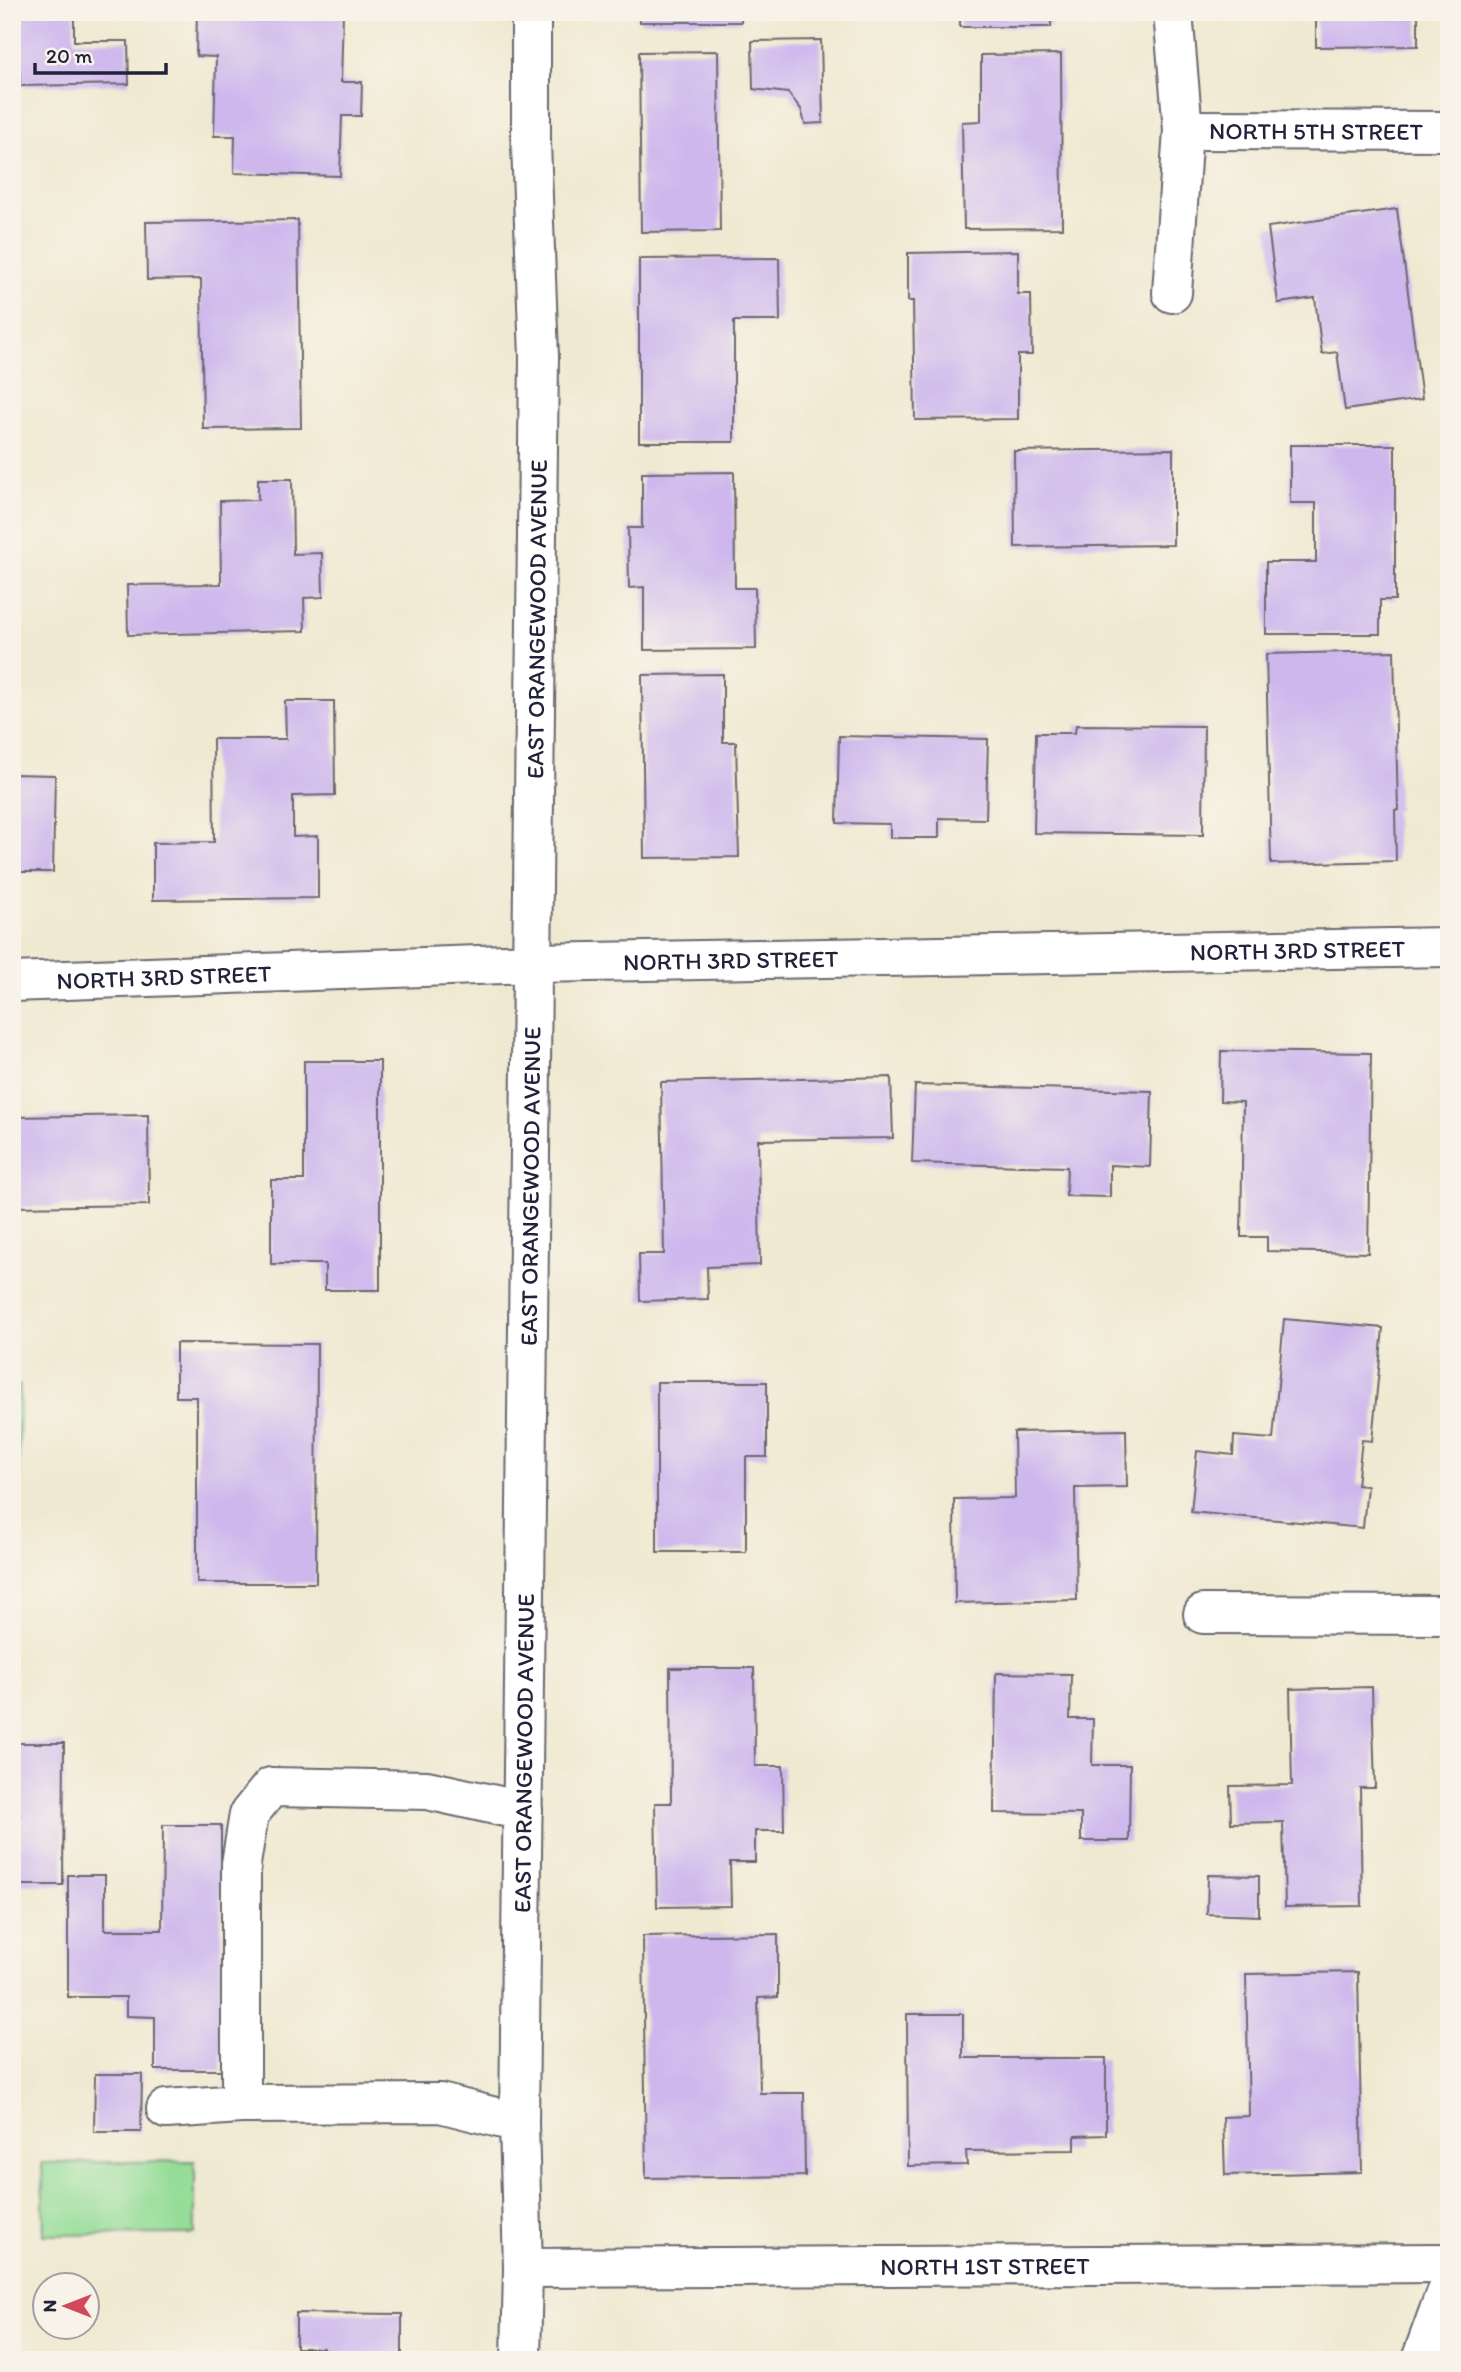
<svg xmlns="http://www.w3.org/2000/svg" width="1461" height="2372" font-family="Itim,sans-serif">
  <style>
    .green { fill: #95dd98; stroke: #5c806a; stroke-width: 2 }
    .building { fill: #ceb7ed }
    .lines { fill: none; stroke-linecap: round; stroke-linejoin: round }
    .minor-casing { stroke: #6a6870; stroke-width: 42 }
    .minor { stroke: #fff; stroke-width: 38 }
    .labels { text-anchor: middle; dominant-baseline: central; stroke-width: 5; stroke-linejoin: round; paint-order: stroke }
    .street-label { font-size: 24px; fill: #22223b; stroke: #f7f3e8 }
  </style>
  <rect width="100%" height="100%" fill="#f7f3e8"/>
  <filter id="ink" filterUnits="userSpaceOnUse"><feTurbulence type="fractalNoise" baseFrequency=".0143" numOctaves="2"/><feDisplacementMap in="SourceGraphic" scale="14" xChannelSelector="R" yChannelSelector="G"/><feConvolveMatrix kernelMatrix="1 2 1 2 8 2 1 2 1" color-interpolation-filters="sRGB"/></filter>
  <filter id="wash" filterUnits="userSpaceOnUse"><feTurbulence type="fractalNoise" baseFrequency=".00686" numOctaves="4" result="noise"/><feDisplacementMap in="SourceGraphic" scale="28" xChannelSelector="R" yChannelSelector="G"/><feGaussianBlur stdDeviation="1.57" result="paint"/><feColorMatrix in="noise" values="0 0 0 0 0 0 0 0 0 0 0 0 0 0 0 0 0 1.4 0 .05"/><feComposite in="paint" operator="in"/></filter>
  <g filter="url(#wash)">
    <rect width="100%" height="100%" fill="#f0e9d2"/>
    <!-- green -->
    <path class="green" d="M12,1385h8l-3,150h-5z
      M195,2161v73l-151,1 -2,-72z"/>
    <g id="blocks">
      <!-- building -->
      <path class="building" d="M12,12h62v29h54l1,43 -109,2v-15h-8z
        M197,12h146l-2,70h21l-1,34h-19l-2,60 -106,-3 1,-37h-21l2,-79 -20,-1z
        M640,12h101v10h-101z
        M960,12h91v15h-91z
        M1316,12h102v34l-102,1z
        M821,40l2,83 -18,1 -4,-15 -13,-16 -35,-4 -1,-48z
        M718,51l2,180 -79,1 -2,-180z
        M1061,54l1,174 -98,1 -2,-107 19,-1v-66z
        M1397,209l25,190 -77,11 -8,-58 -15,2 -7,-56 -37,5 -10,-76z
        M298,220l3,208 -98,1 -2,-150 -54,1 -1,-58z
        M1018,251v43h13l1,61h-14v64l-103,1 -2,-119h-5v-48z
        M779,258l1,63h-46v121h-95v-183z
        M1290,445h105v155h-15v34h-114v-72h50v-59h-26z
        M1173,449v96l-158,2 -1,-96z
        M734,472l1,116h20l1,61 -112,1v-63l-15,1 -1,-60h14v-55z
        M258,479h34l1,75 29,-1 1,44 -19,1 1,33 -177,4 -1,-50 94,-1 -1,-83 38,-1z
        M1394,651l4,159h-3l1,51 -125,3 -5,-210z
        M723,674v68h13l3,115 -95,1 -2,-183z
        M285,701h49l1,94 -42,1v41l25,-1v62l-165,2v-57l61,-1 -1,-103h73z
        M1076,725l128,1 -1,109 -169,-2 2,-100h39z
        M839,736l149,3 -2,80 -47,-1v20h-49v-14l-53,-1z
        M12,774l43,1 -2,97h-41z
        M1221,1051l150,2 -3,200 -101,-2v-14h-26l2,-135 -23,-1z
        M304,1061h76v229h-55v-26h-54v-84h33z
        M891,1077l2,61 -135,2 2,125 -53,2 1,32 -68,2 -1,-47h25l-3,-172z
        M915,1085l237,6 -2,76 -40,-2v32l-44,-1 1,-29 -155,-4z
        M148,1115l1,90 -137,2v-90z
        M1284,1319l99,9 -11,113 -10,-1 -5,45 10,1 -4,42 -172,-16 6,-61 36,4 1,-19 39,3z
        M176,1343l141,1 -1,239h-119v-186h-21z
        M657,1382h110v75h-21v95h-89z
        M1126,1430l1,57 -52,1 2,112 -122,3 -1,-104 61,-1 -1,-66z
        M670,1668h84l1,98h28l1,65h-29v31h-25l1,44 -74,1 -2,-104h16z
        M996,1673l75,1 -1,45h23l-1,46h38l-1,76h-48v-27l-87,-1z
        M1372,1687l3,101h-15l2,118 -77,1 -2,-85 -52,1 -1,-37 62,-1 -2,-96z
        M12,1743h52l-1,142h-44l1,-69h-8z
        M163,1825h58v245h-66v-53l-29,-1v-19h-58v-122h37v55h57z
        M1208,1875l51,1v40l-52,-2z
        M778,1934v63l-20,1 2,95h44l1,83 -159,2 -3,-242z
        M1358,1972l4,200 -137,3 -2,-58 26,-1 -3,-142z
        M907,2014h56v44h143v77l-31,1v14l-109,1 1,14 -59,1z
        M95,2074h47l-1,58h-47z
        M296,2313l106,1v46h-79v-12h-27z"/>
    </g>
  </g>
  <g filter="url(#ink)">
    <use href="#blocks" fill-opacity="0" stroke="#6a6870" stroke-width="2"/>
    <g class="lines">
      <defs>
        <g id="minor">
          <path id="s1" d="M1183,130l266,1"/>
          <path d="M1172,293l11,-163 -10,-118"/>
          <path id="s2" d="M12,982l522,-19 915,-16"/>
          <path d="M1203,1614l246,1"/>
          <path d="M241,2104v-240l8,-50 22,-27 156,3 96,21"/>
          <path d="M166,2109l75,-5 199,-1 79,20"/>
          <path id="s3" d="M523,2268l926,-5"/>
          <path id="s4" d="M521,2360l2,-92 -4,-145 20,-1766 -8,-214v-131"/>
          <path d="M1421,2360l28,-77"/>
        </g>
      </defs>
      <!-- minor casing -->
      <use href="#minor" class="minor-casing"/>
      <!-- minor -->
      <use href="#minor" class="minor"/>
    </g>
  </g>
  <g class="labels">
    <!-- street labels -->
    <g class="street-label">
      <text stroke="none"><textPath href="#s1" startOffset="133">NORTH 5TH STREET</textPath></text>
      <text stroke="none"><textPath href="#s4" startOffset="1741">EAST ORANGEWOOD AVENUE</textPath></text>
      <text stroke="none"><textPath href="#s2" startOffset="1286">NORTH 3RD STREET</textPath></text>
      <text stroke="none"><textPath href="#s2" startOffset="719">NORTH 3RD STREET</textPath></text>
      <text stroke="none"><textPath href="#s2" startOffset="152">NORTH 3RD STREET</textPath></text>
      <text stroke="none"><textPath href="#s4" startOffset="1174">EAST ORANGEWOOD AVENUE</textPath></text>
      <text stroke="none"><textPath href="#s4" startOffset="607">EAST ORANGEWOOD AVENUE</textPath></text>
      <text stroke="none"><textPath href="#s3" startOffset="462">NORTH 1ST STREET</textPath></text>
    </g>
  </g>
  <!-- margin -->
  <rect width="1461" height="2372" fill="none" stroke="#f7f3e8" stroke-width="42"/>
  <!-- north arrow -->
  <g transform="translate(66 2306) rotate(270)"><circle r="33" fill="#f7f3e8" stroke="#a29fa3" stroke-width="2"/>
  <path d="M0-5L12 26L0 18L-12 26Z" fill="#d1495b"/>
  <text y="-10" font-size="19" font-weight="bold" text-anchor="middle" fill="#22223b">N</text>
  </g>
  <!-- scale -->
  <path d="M35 63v10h131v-10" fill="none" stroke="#22223b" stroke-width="3.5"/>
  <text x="46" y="63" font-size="21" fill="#22223b" stroke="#f7f3e8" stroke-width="5" paint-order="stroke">20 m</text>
</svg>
